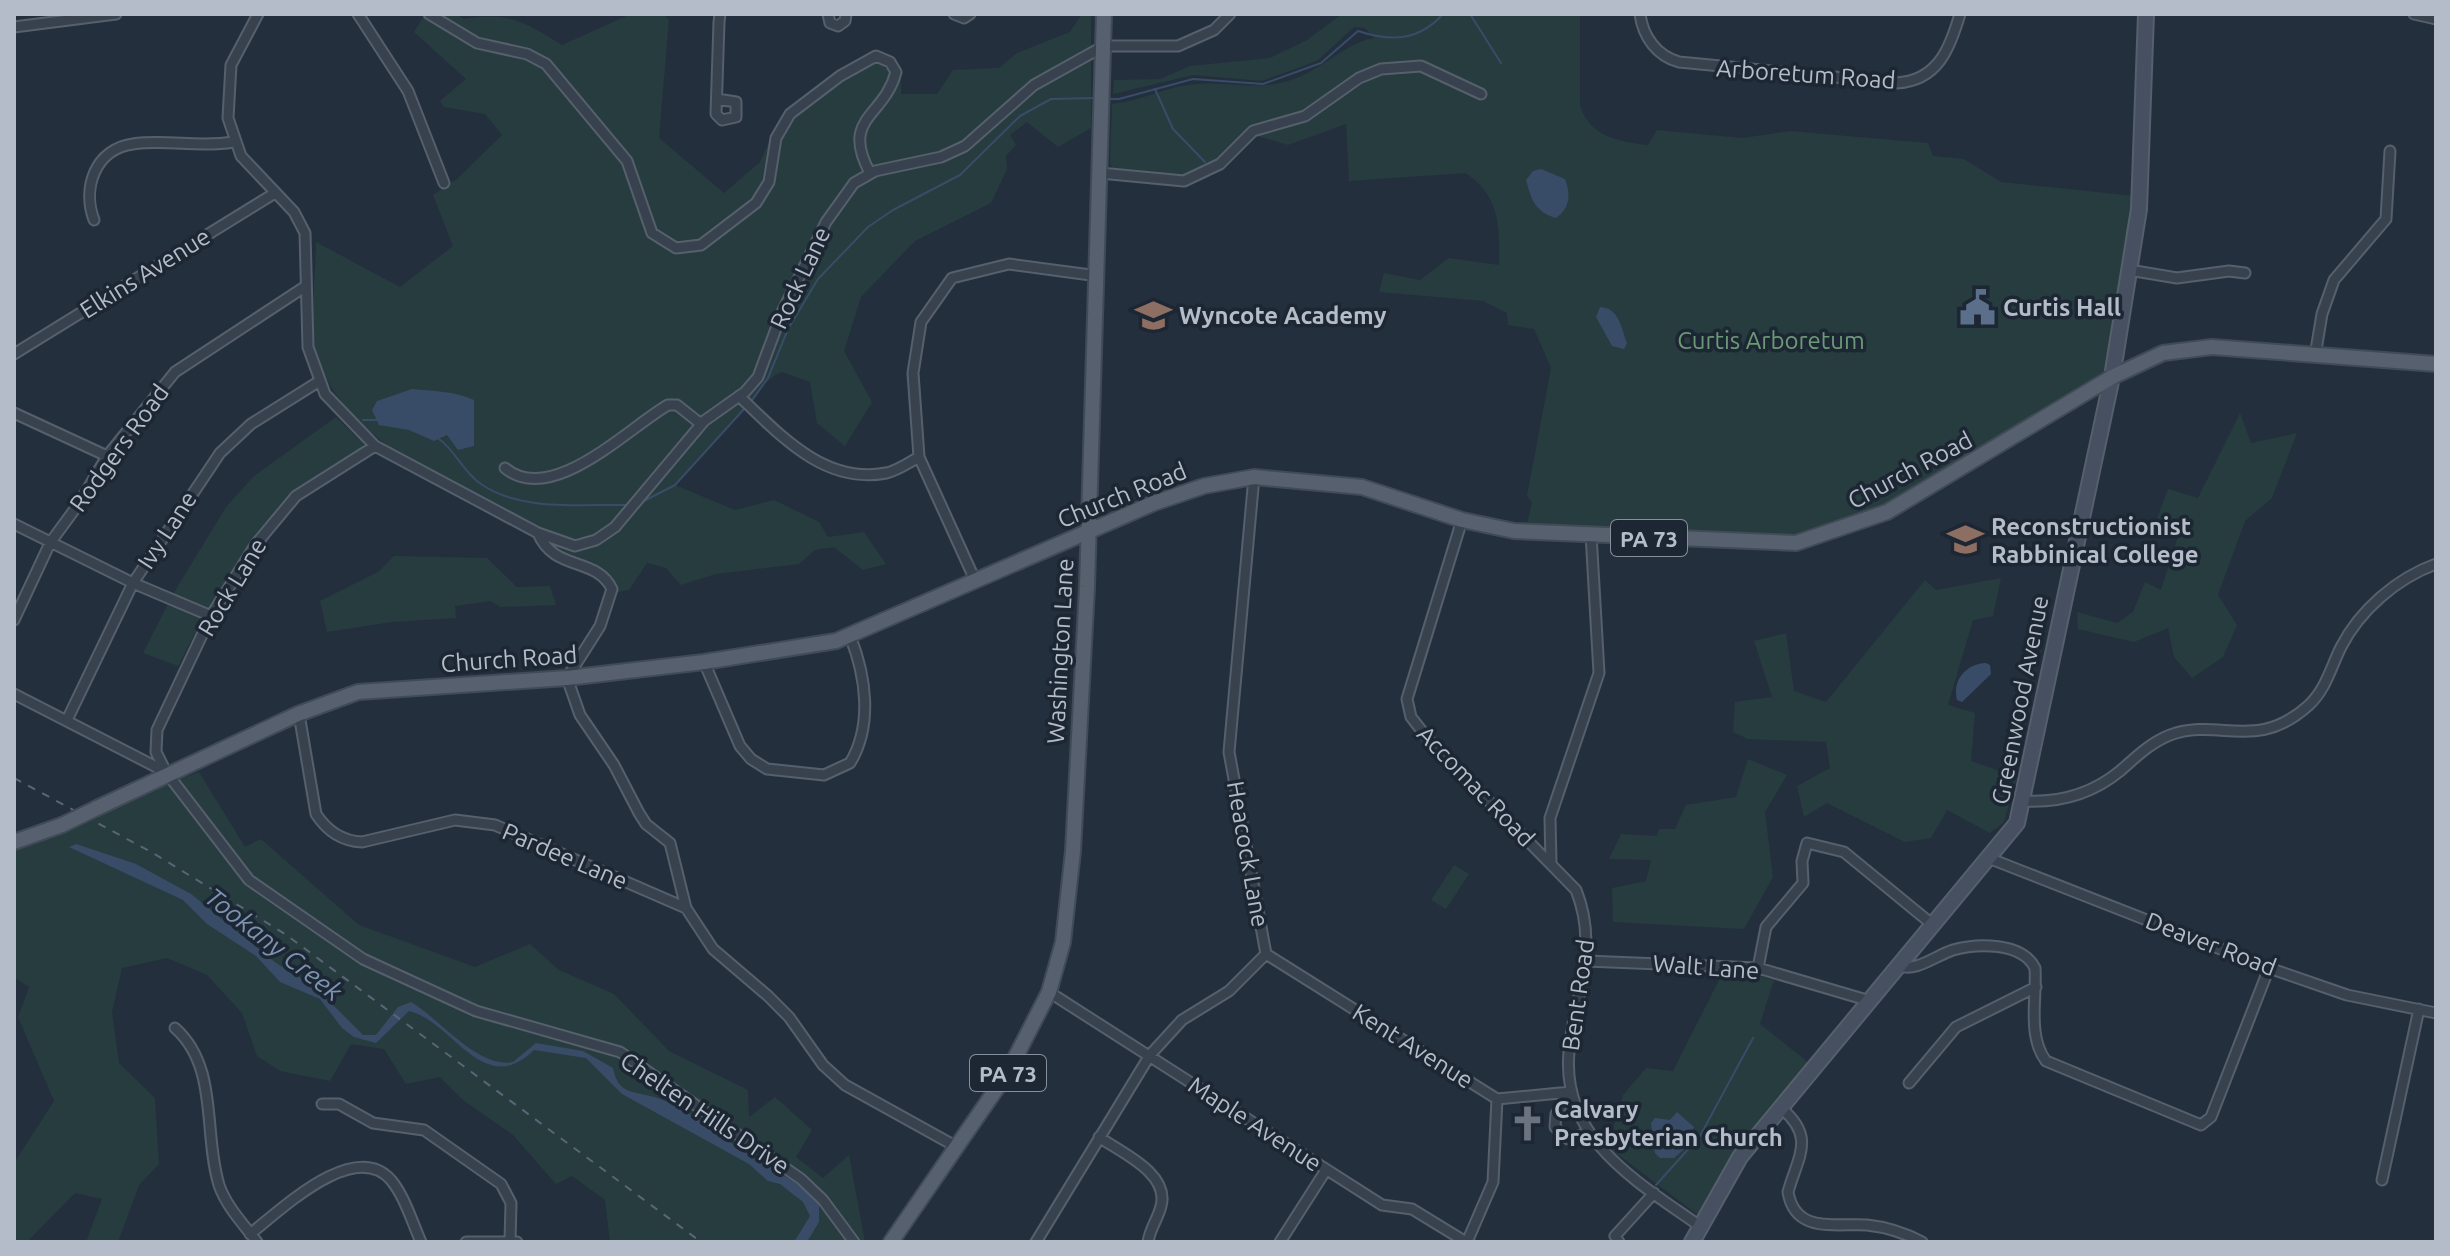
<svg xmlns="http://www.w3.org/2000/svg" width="2450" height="1256" font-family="Ubuntu,sans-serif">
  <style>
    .green { fill: #263c3f }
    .water { fill: #394c67 }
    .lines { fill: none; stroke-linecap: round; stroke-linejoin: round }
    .stream { stroke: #394c67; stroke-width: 2 }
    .street-casing { stroke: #565f6c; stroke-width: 13 }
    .secondary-casing { stroke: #565f6c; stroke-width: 18 }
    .primary-casing { stroke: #414a57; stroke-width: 18 }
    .street { stroke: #38414e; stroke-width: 9 }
    .secondary { stroke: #465061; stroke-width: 14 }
    .primary { stroke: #56606e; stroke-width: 14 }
    .rail { stroke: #5a6575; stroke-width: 2; stroke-dasharray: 8 8; stroke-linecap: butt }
    .primary-bridge-casing { stroke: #414a57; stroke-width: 18; stroke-linecap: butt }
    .primary-bridge { stroke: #56606e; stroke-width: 14 }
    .labels { text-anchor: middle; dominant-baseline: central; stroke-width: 7; stroke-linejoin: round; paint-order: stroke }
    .shield { fill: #1d2633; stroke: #878f9c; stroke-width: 2 }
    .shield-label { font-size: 22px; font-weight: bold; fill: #b4bcc9 }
    .street-label { font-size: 24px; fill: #b4bcc9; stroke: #1d2633 }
    .poi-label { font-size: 24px; font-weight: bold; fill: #b4bcc9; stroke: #1d2633; text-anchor: start }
    .park-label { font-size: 24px; fill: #6b9a76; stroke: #1d2633 }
    .water-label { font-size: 26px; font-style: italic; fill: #7c92b1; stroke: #1d2633 }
  </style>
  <rect width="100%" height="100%" fill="#242f3e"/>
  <!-- green -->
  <path class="green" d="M425,14h32l6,5c46,-8 61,3 99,26l69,-31h32l6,6 -10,118 65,55 36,-31 20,-45 88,-56 33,5v28h36l16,-24 46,-2 18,-15 53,-21 12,-18h9v114l-33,19 -31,-25 -17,13 6,10 -10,11 1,13 -16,34 -76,38 -54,56 -17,54 28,51 -27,44 -28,-23 -7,-41 -28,-10c-16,6 -19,16 -30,29 -26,29 -53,54 -77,84l60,25 39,-10 45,22 9,15 36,-5 22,32 -23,6 -29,-23 -19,3 -16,14 -83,10 -35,11 -15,-17 -19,-5 -18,27 -11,2c-9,-27 -27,-23 -47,-32 -15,-7 -25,-17 -35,-30 -76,-43 -194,-87 -220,-177 -7,-25 0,-82 0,-111l84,45 53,-41 -20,-51 24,-16 45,-44 -17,-21 -41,-7 -4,-6 26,-22 -52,-47z
    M1342,14h238v92c10,31 40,36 68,39l9,-15 85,8 48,-7 138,12 5,13 31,3 37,23 134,14 -26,172 -232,143 -87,27 -32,2 -231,-16 5,-22 -5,-6 24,-128 -17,-39 -26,-4 -1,-12 -24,-12 -104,-9 5,-19 36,7 29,-22 50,7c1,-37 1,-71 -34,-92l-116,8 -3,-57 -58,21 -34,-10 57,-19 69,-43 28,-5 -6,-5 -27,4 -63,42 -47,15 -65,47 -16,5 -71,-6 -3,-7 2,-59c29,-3 55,-18 84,-20 31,-3 60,7 92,-3 32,-9 58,-39 86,-43l-9,-10 -11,-1 -37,34 -55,20 -69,-6 -80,19 1,-14 46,-1 30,-13 80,-8 37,-18z
    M2240,413l11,30 46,-10 -25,65 -27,23 -27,74 19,30 -14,32 -31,21 -18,-21 -6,-29 -34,14 -56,-13 -1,-17 40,11 16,-11 12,-30 16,8 18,-57 -24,-9 13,-35 30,9z
    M336,417l27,26 -1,6 -64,42 -96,129 -24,46 -35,-13 30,-59 53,-87 28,-31z
    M394,556l93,2 30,29 33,-1 6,19 -56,2 -9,-6 -36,5 1,12 -64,4 -65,10 -7,-31 58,-29z
    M2001,578l-8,38 -20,4 -25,85 27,8 -4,48 46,16 -13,45 -14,11 -43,-23 -16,28 -26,4 -78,-39 -23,14 -7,-31 33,-18 -4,-26 -78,-3 -15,-7 2,-30 37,-5 -18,-56 32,-8 8,58 32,11 99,-122 11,10z
    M1748,759l39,16 -22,37 8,65 -29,52 -131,-7 -1,-34 34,-7 5,-21 -42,-1 12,-25 36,2 2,-7h16l11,-24 50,-8z
    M199,772l46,75 16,-8 98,86 116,42 55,-23 29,26 55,24 55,57 79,39 1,27 26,-20 37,33 -16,27 27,21 26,-23 16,87h-255l-5,-42 -33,-24 -16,8 -43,-49 -50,-35 -23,-23 -34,7 -22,-35 -33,-5 -21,37 -50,-10 -23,-15 -15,-43 -35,-38 -40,-17 -45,10 -10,44 7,51 36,35 4,66 -20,21 -21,57h-32l16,-43 -27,-6 -48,49h-13v-79l40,-62 -36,-84 11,-30 -15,-10v-137z
    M1454,865l15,9 -23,35 -15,-9z
    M1722,974l33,1 19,5 -14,44 49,39 -76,91 -35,61 -90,-68 15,-52 23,-27 27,3z"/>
  <!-- water -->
  <path class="water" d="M1541,169l24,10c6,16 5,29 -9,39 -21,-6 -25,-19 -30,-38l7,-9z
    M1600,307c19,1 21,20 27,36l-3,6 -12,-3 -16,-29z
    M412,389c21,2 42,2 62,11v46l-16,4 -11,-15 -13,6 -25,-11 -30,-5 -7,-15 5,-9z
    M1986,663l4,2 1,9 -29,28 -5,-2c-5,-20 9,-36 29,-37z
    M76,844l60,20 55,30 85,69 39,24 48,48h13l22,-28 13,-5c29,17 67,67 102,60l23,-19 47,8 30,17c5,26 19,23 41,29 16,4 47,22 58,34l82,51 25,21v19l-12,20h-13l16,-26 -7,-14 -23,-18 -12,-3 -19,-17 -127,-70 -36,-36 -52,-8c-51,50 -81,-29 -125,-39l-33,32 -22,-6 -12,-9 -22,-29 -40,-17 -24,-26 -49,-32 -24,-24 -114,-53z
    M1677,1112l17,15 -10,22 -10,9h-14l-5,-5 -4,-30 4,-5 15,2z"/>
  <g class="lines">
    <!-- stream -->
    <path class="stream" d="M1470,14l31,49
      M1155,89l18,40 32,33
      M1106,99h13l74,-20 70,5 58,-21 37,-32c33,11 61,10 85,-17
      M750,403l18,-25 20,-49 30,-50 50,-52 25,-17 67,-35 60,-59 31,-17 45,-1
      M363,420h15
      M439,439c17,12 24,33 42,45 40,28 101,20 147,21
      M642,502l33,-17 70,-77
      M1656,1185l44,-49 53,-98"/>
    <defs>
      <path id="street" d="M258,14l-27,51 -3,53 13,38 53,56 11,21 3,114 17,47 50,52 163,87 37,13 21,-6 19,-13 89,-106 41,-29 13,-15 25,-67 43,-88 28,-39 21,-12 66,-14 24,-11 69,-61 70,-39h74l36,-16 16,-16
        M358,14l50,77 36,92
        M429,14l48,29 50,11 19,10 81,97 25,72 24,15 25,-3 55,-42 13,-21 7,-44 14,-24 50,-38 36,-20 14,6 6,10c-12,46 -56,45 -26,101
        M828,14l2,9 8,3 7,-5 1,-7
        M954,14l10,4 6,-4
        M1640,14c3,23 17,42 39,48l217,21c42,-2 54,-35 64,-69
        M2414,14l22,5
        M14,27l102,-13
        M717,99l19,3v15l-14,3 -6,-6 3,-92 1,-8
        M1100,173l84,8 36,-17 33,-33 52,-15 54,-38 22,-9 40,-3 60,28
        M94,220c-12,-32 1,-71 39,-76 33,-5 67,4 100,-2
        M2129,270l48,8 52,-7 16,2
        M14,354l261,-161
        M2315,356l7,-42 12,-34 52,-61 4,-68
        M739,396c40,38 85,89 147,77 11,-2 22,-10 33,-16
        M14,413l93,43
        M505,468c47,39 124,-41 163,-63h9l24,19
        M1462,520l-55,179 4,18 18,23 147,150c14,35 11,65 4,102 -4,19 -10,40 -11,60 -8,88 69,130 132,175
        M14,524l119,59 78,33
        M538,533c16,39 58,23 74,56l-12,37 -33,52 13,37 34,50 25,48 7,11 24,19 16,65 27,41 55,47 21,21 34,48 22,20 110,61
        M975,580l-56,-123 -6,-84 8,-51 31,-44 57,-14 89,12
        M14,620l36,-77 30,-41 27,-46 68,-84 131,-86
        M704,662l36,84 11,13 16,10 57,6 26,-12c23,-38 16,-87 0,-127
        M14,694l152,78 83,108 114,79 113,52 144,41 181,127 22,21 31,42
        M299,714l17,100c11,17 25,27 46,28l93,-22 40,5 191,83
        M67,720l66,-137 87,-130 31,-29 67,-42
        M166,772l-10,-20 1,-22 54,-114 45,-72 40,-48 79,-50
        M2024,801c36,2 68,-7 96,-30 16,-14 30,-28 50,-36 50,-18 86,18 139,-30 17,-16 22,-38 32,-58 19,-37 56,-69 95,-83
        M1991,859l278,109 78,27 89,18
        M1551,864l-1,-46 49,-145 -8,-139
        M1266,954l231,145 73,-7
        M1586,961l172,7 112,33
        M1900,966c16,6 37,-11 53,-16 24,-7 69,-8 82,18 2,29 -8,68 11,93l155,64 10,-8 58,-149
        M1758,968l8,-41 37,-44 -1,-22 5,-18 37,9 89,73
        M1049,992l333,213 30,4 54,33
        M175,1028c44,39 28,105 44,157 7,21 25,40 38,57
        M1909,1083l47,-56 80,-40
        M1570,1092l-14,22 -1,13 13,12 20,-6
        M322,1104h17l34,19 51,7 77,54 10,19 -1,38
        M1781,1108c35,29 17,48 7,84 7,42 47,31 79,33 19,2 38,8 55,17
        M1099,1137c21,15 71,36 62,69 -3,13 -11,22 -13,36
        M2382,1180l37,-171
        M250,1234c30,-23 104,-96 141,-54 14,17 21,42 30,62
        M466,1242h51
        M1036,1242l114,-187 32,-35 47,-29 37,-37 -37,-202 25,-275
        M1280,1242l46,-72
        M1467,1242l26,-60 4,-83
        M1619,1242l-4,-6 39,-43"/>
      <path id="secondary" d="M1692,1242l48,-85 277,-334 95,-446 27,-168 7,-195"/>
      <path id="primary" d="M97,808l201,-94 60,-22 209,-14 137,-16 132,-21 318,-138 50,-17 50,-9 108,10 100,33 52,11 282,12 91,-31 225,-135 51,-24 49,-6 224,17
        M14,842l48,-17
        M891,1242l117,-170 41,-80 14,-50 10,-91 14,-264 17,-573"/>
    </defs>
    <!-- street casing -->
    <use href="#street" class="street-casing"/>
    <!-- secondary casing -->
    <use href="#secondary" class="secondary-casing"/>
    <!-- primary casing -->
    <use href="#primary" class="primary-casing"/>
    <!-- street -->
    <use href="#street" class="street"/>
    <!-- secondary -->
    <use href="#secondary" class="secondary"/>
    <!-- primary -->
    <use href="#primary" class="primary"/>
    <!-- rail -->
    <path class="rail" d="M14,778l139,75 132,81 416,308"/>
    <defs>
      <path id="primary-bridge" d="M62,825l35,-17"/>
    </defs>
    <!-- primary-bridge casing -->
    <use href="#primary-bridge" class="primary-bridge-casing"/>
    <!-- primary-bridge -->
    <use href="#primary-bridge" class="primary-bridge"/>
  </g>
  <!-- icons -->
  <defs>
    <symbol id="civic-bare" viewBox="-9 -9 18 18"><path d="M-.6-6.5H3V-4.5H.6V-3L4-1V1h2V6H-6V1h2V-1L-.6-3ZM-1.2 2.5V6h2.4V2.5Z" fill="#5c6f8a" stroke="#1d2633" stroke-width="2.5" paint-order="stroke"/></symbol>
    <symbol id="school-bare" viewBox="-9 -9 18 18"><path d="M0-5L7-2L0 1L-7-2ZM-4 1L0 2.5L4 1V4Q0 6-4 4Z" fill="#8d6e63" stroke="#1d2633" stroke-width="2.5" paint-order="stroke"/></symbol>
    <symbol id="university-bare" viewBox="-9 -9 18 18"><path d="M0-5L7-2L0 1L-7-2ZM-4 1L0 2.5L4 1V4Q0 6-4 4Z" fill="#8d6e63" stroke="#1d2633" stroke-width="2.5" paint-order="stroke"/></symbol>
    <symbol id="church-bare" viewBox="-9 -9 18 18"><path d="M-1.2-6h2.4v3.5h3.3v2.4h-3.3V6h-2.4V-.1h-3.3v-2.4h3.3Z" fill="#6b7280" stroke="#1d2633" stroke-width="2.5" paint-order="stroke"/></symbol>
  </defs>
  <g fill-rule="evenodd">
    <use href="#civic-bare" x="1952" y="282" width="51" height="51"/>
    <use href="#school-bare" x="1128" y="290" width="51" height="51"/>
    <use href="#university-bare" x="1940" y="514" width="51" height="51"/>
    <use href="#church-bare" x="1502" y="1098" width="51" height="51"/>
  </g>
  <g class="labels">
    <!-- shield labels -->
    <g class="shield">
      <rect x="1611" y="520" width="76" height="36" rx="6"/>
      <rect x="970" y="1055" width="76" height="36" rx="6"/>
    </g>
    <g class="shield-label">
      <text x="1649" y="538">PA 73</text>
      <text x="1008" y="1073">PA 73</text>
    </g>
    <!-- street labels -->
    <g class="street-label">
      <text transform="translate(1806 74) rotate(4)">Arboretum Road</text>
      <text transform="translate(145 273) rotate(-32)">Elkins Avenue</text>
      <text transform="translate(800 278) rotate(-65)">Rock Lane</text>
      <text transform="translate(119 448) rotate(-54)">Rodgers Road</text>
      <text transform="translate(1910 470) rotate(-28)">Church Road</text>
      <text transform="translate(1122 495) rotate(-22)">Church Road</text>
      <text transform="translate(167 530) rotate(-57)">Ivy Lane</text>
      <text transform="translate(232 587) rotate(-59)">Rock Lane</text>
      <text transform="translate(1060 651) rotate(-87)">Washington Lane</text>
      <text transform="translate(509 659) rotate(-4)">Church Road</text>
      <text transform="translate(2020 700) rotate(-79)">Greenwood Avenue</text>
      <text transform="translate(1476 786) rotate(46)">Accomac Road</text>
      <text transform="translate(1248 854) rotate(80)">Heacock Lane</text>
      <text transform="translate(565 856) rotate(23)">Pardee Lane</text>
      <text transform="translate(2211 944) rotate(21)">Deaver Road</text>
      <text transform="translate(1706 967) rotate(4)">Walt Lane</text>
      <text transform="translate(1578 995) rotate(-82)">Bent Road</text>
      <text transform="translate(1413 1046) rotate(32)">Kent Avenue</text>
      <text transform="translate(705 1113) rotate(34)">Chelten Hills Drive</text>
      <text transform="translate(1255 1124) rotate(33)">Maple Avenue</text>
    </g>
    <!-- poi labels -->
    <g class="poi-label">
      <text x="2003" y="307">Curtis Hall</text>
      <text x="1179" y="315">Wyncote Academy</text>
      <text x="1991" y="526">Reconstructionist<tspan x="1991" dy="28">Rabbinical College</tspan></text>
      <text x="1554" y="1109">Calvary<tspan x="1554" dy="28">Presbyterian Church</tspan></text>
    </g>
    <!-- park labels -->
    <g class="park-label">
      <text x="1771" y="340">Curtis Arboretum</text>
    </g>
    <!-- water labels -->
    <g class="water-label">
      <text transform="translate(274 944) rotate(38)">Tookany Creek</text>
    </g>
  </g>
  <!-- border -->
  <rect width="2450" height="1256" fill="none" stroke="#b4bcc9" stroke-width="32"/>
</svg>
